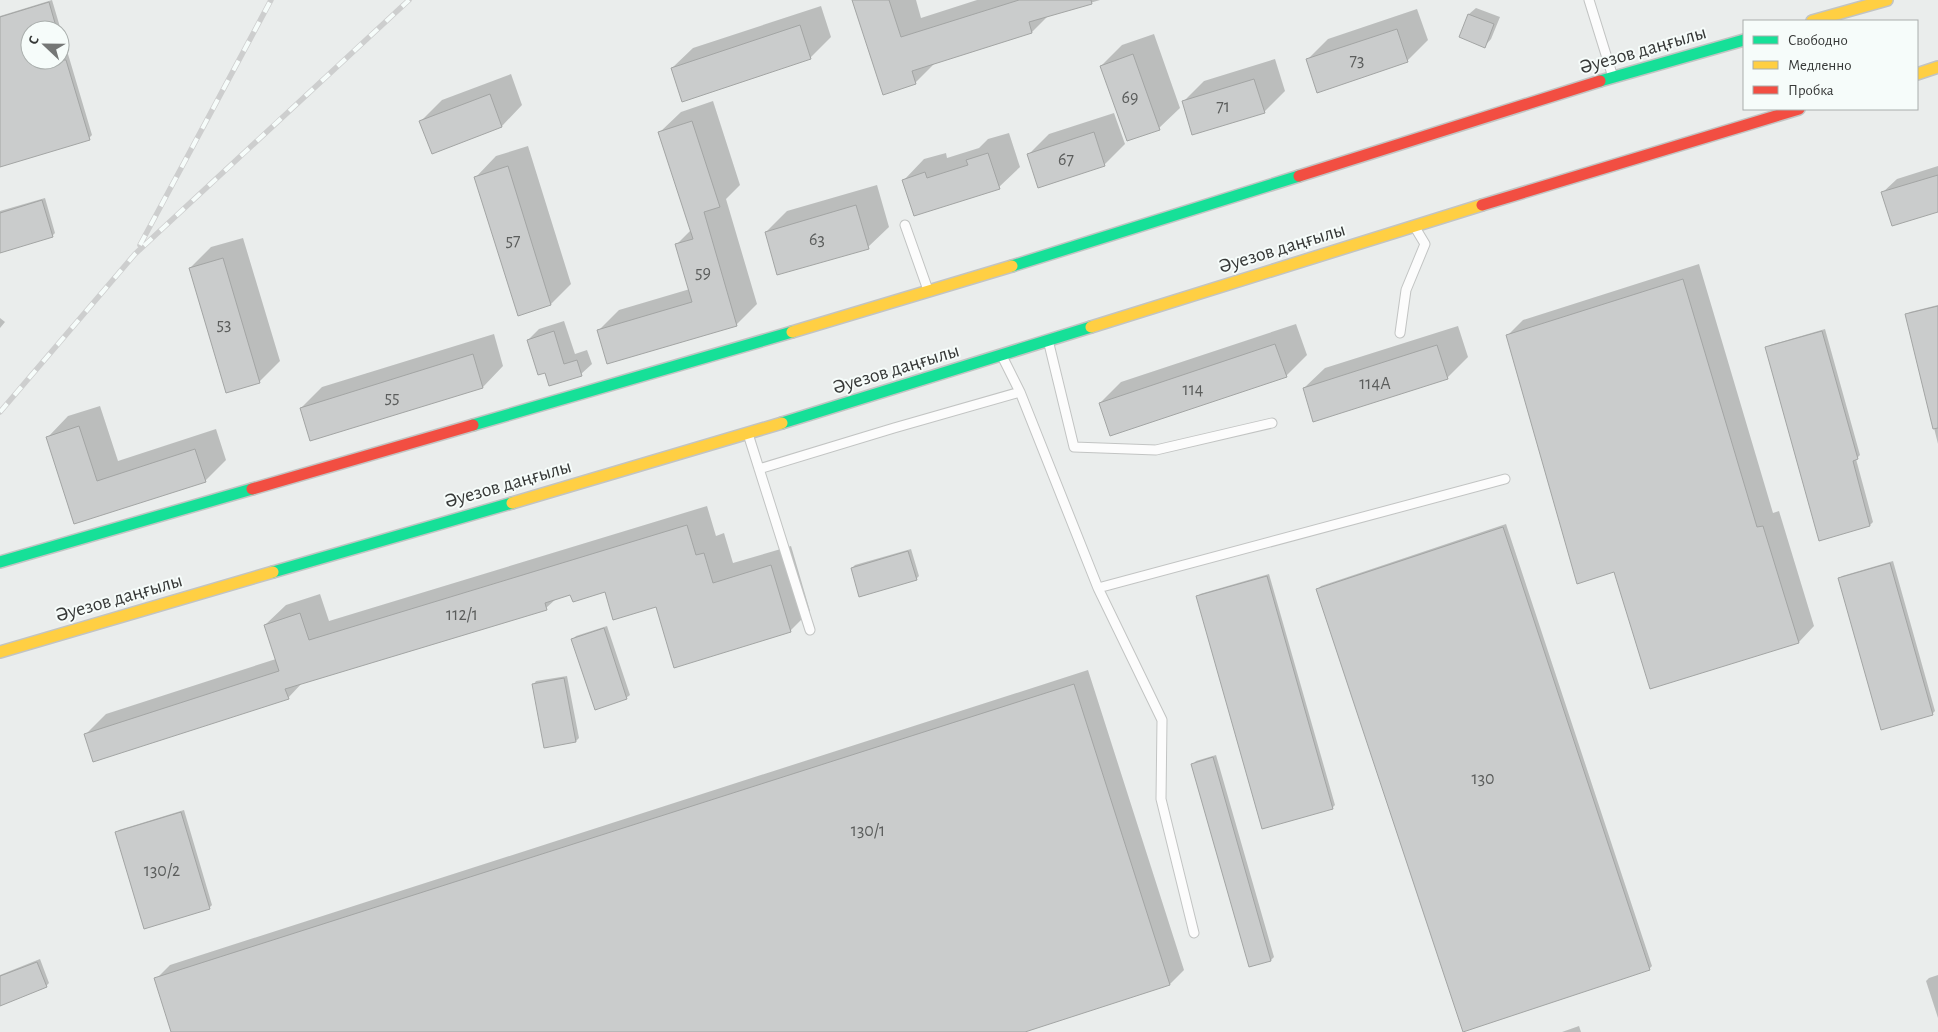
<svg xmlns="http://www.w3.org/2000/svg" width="1938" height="1032" font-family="'Alegreya Sans',sans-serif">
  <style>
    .shadow { fill: #0003; fill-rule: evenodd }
    .building { fill: #cacccc; stroke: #a3a5a4 }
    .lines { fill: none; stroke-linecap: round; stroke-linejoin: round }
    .lane-casing { stroke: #c2c4c3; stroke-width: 11 }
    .fast-casing { stroke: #c2c4c3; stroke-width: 14 }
    .slow-casing { stroke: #c2c4c3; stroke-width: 14 }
    .jam-casing { stroke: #c2c4c3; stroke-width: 14 }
    .lane { stroke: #fcfcfc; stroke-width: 9 }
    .fast { stroke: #16e098; stroke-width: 11 }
    .slow { stroke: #ffcf43; stroke-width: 11 }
    .jam { stroke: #f24e42; stroke-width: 11 }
    .rail-casing { stroke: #cdcece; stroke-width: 5.5 }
    .rail { stroke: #f6fcfa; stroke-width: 4; stroke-dasharray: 11; stroke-linecap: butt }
    .labels { text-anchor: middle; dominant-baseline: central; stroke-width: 4; stroke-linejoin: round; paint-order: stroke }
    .number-label { font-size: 18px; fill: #5b5d5c }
    .street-label { font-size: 20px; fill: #363837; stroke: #f6fcfa }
  </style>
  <rect width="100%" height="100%" fill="#eaedec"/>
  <!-- shadow -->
  <path class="shadow" d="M52,0l40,135 -3,3 -89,28v-150zM30,30h30v30h-30z
    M853,0h63l5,18 56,-18h123l-51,15 -17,17 -96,30 -21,21z
    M821,6l10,31 -21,21 -138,10 21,-20z
    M1476,8l24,9 -9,22 -6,7 -25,-10 9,-22z
    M1417,9l11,31 -21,21 -100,-1 21,-21z
    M1154,34l26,74 -21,20 -58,-62 21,-21z
    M1275,59l10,32 -21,21 -81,-10 21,-21z
    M511,74l11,31 -20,21 -81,-5 21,-21z
    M713,101l27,84 -14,14 31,105 -21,21 -137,5 20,-20 71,-21 -13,-45 14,-14 -31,-98 21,-20z
    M1114,113l11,31 -21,21 -76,-10 21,-21z
    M1009,133l11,34 -21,20 -95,-7 20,-21 22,-6 1,5 32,-10 9,-9z
    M528,146l43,138 -20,20 -75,-127 20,-21z
    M1938,166v45l-56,-18 15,-14z
    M877,185l12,42 -21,20 -102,-15 21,-21z
    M45,198l10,35 -3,3 -52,15v-40z
    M243,238l37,123 -21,21 -69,-114 21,-21z
    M1699,264l74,249 6,-2 35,115 -15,16 -148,46 -36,-117 -108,-235 16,-16z
    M1938,305v139l-32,-129 4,-3z
    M0,318l5,4 -5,6z
    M564,321l11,33 12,-4 5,14 -11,10 -35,-3 -18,-31 11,-11z
    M1296,324l11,31 -21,21 -186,27 21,-21z
    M1458,326l10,31 -21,21 -143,10 21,-20z
    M1825,329l35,126 -4,4 17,63 -3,3 -104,-177 4,-3z
    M494,334l9,32 -20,21 -172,53 -10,-32 21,-21z
    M100,406l18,55 98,-32 10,31 -21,21 -130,41 -27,-85 20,-21z
    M707,506l9,30 8,-3 9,30 58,-17 19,65 -20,20 -133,-26 -51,-15 -35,3 -14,5 -11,10 -243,74 -15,16 -202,36 20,-20 170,-55 -11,-34 21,-20 34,-11 9,27z
    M1506,524l146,442 -3,3 -331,-380 3,-3z
    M911,549l8,27 -3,3 -64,-11 3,-3z
    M1893,561l42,150 -3,3 -93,-135 3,-3z
    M1269,574l66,231 -3,3 -135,-211 3,-3z
    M607,626l23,69 -4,3 -53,-59 3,-3z
    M1088,670l96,300 -14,14 -149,48h-849l-16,-53 14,-14z
    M567,676l12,62 -3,3 -43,-56 3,-4z
    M1216,755l58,202 -3,3 -78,-196 3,-3z
    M184,810l28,95 -3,3 -93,-75 3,-3z
    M40,959l9,24 -3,3 -46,18v-29z
    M1938,975v43l-12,-37 3,-3z
    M1579,1026l2,6h-19z"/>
  <!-- building -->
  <path class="building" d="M852,0h37l12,37 118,-37h72l1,4 -63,18 3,11 -120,38 4,13 -33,11z
    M49,2l8,28h-27v30h36l24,80 -90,27v-150z
    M1468,14l26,10 -9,24 -26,-11z
    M800,25l11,34 -129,43 -11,-34z
    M1397,29l11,33 -91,31 -11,-34z
    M1133,54l27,76 -33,11 -27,-75z
    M1254,79l11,34 -73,22 -10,-34z
    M490,94l12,33 -70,27 -13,-33z
    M692,121l28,86 -16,5 33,114 -130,38 -10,-34 95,-28 -17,-58 18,-5 -35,-107z
    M1094,132l11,34 -67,22 -11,-34z
    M988,153l12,36 -86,27 -12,-36 23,-8 2,6 41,-13 -2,-5z
    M508,166l43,139 -33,11 -44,-139z
    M1938,175v37l-46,14 -11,-34z
    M42,200l11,37 -53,16v-40z
    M856,205l13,44 -92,26 -12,-43z
    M223,258l37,125 -34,10 -37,-125z
    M1683,279l74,248 6,-1 36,117 -149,46 -36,-117 -37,12 -71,-249z
    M1938,306v122l-5,1 -28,-115z
    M554,331l10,33 13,-4 5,16 -33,10 -4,-13 -7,2 -11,-35z
    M1822,331l36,128 -5,2 17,65 -51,15 -54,-194z
    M1275,344l12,33 -177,59 -11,-33z
    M1437,345l11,34 -135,43 -10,-34z
    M473,354l10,34 -173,53 -10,-33z
    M79,426l18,55 98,-32 11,33 -132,42 -28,-87z
    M687,525l9,30 8,-2 9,30 58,-18 20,67 -117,36 -18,-61 -43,13 -8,-28 -32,10 -3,-7 -25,8 2,7 -262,79 4,10 -196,63 -9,-28 195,-63 -15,-46 36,-12 9,27z
    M1503,527l147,443 -187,62 -147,-443z
    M908,551l9,29 -58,17 -8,-29z
    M1890,563l43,152 -52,15 -43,-152z
    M1267,576l66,233 -71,20 -66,-233z
    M604,628l23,71 -32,11 -24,-71z
    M564,678l12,64 -32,6 -12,-64z
    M1074,684l96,301 -145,47h-854l-17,-54z
    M1213,757l58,204 -22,6 -58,-203z
    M181,812l29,97 -66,20 -29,-97z
    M37,962l10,25 -47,19v-30z"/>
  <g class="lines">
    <defs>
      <path id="lane" d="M1589,0l23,74
        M905,225l23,65
        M1400,333l6,-43 19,-46 -9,-15
        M1049,344l25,103 82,3 116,-27
        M1003,358l17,34 78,196
        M749,437l61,193
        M759,469l135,-41 126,-36
        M1194,933l-33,-134 1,-79 -64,-132 407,-109"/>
      <path id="fast" d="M1600,81l144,-41
        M1012,266l287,-90
        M782,423l309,-96
        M473,425l319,-93
        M0,562l252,-73
        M273,572l239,-69"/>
      <path id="slow" d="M1812,21l75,-21
        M1917,74l21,-7
        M1091,327l391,-122
        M792,332l220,-66
        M512,503l270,-80
        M0,652l273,-80"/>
      <path id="jam" d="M1299,176l301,-95
        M1482,205l317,-96
        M252,489l221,-64"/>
    </defs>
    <!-- lane casing -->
    <use href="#lane" class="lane-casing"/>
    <!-- fast casing -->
    <use href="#fast" class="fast-casing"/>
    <!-- slow casing -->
    <use href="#slow" class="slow-casing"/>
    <!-- jam casing -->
    <use href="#jam" class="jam-casing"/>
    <!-- lane -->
    <use href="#lane" class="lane"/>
    <!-- fast -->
    <use href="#fast" class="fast"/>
    <!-- slow -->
    <use href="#slow" class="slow"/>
    <!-- jam -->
    <use href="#jam" class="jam"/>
    <defs>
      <path id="rail" d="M140,245l131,-245
        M0,412l135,-158 274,-254"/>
    </defs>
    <!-- rail casing -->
    <use href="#rail" class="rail-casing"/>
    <!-- rail -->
    <use href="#rail" class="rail"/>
  </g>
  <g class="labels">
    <!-- number labels -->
    <g class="number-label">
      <text x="1357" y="61">73</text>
      <text x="1130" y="98">69</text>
      <text x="1223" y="107">71</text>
      <text x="1066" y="160">67</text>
      <text x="817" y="240">63</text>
      <text x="513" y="241">57</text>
      <text x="703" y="273">59</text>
      <text x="224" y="325">53</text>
      <text x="1375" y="384">114А</text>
      <text x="1193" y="390">114</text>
      <text x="392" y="398">55</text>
      <text x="462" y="615">112/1</text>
      <text x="1483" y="779">130</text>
      <text x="868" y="831">130/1</text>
      <text x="162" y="871">130/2</text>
    </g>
    <!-- street labels -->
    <g class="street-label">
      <text transform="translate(1643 50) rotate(-16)">Әуезов даңғылы</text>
      <text transform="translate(1282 248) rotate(-17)">Әуезов даңғылы</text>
      <text transform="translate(896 369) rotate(-17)">Әуезов даңғылы</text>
      <text transform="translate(508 484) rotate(-16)">Әуезов даңғылы</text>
      <text transform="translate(119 598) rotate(-16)">Әуезов даңғылы</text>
    </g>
  </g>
  <!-- legend -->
  <rect x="1743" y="20" width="175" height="90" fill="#f6fcfa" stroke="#a9aeac"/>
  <rect x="1753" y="36" width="25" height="8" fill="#16e098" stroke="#a9aeac"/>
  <text x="1788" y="45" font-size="15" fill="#363837">Свободно</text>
  <rect x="1753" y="61" width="25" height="8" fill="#ffcf43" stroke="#a9aeac"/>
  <text x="1788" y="70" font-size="15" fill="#363837">Медленно</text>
  <rect x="1753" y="86" width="25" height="8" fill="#f24e42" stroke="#a9aeac"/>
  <text x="1788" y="95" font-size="15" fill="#363837">Пробка</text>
  <!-- north arrow -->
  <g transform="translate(45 45) rotate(292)"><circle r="24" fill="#f6fcfa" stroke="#a9aeac"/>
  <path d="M0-4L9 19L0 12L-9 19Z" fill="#757776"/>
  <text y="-8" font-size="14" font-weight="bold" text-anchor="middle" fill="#363837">С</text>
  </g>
</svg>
